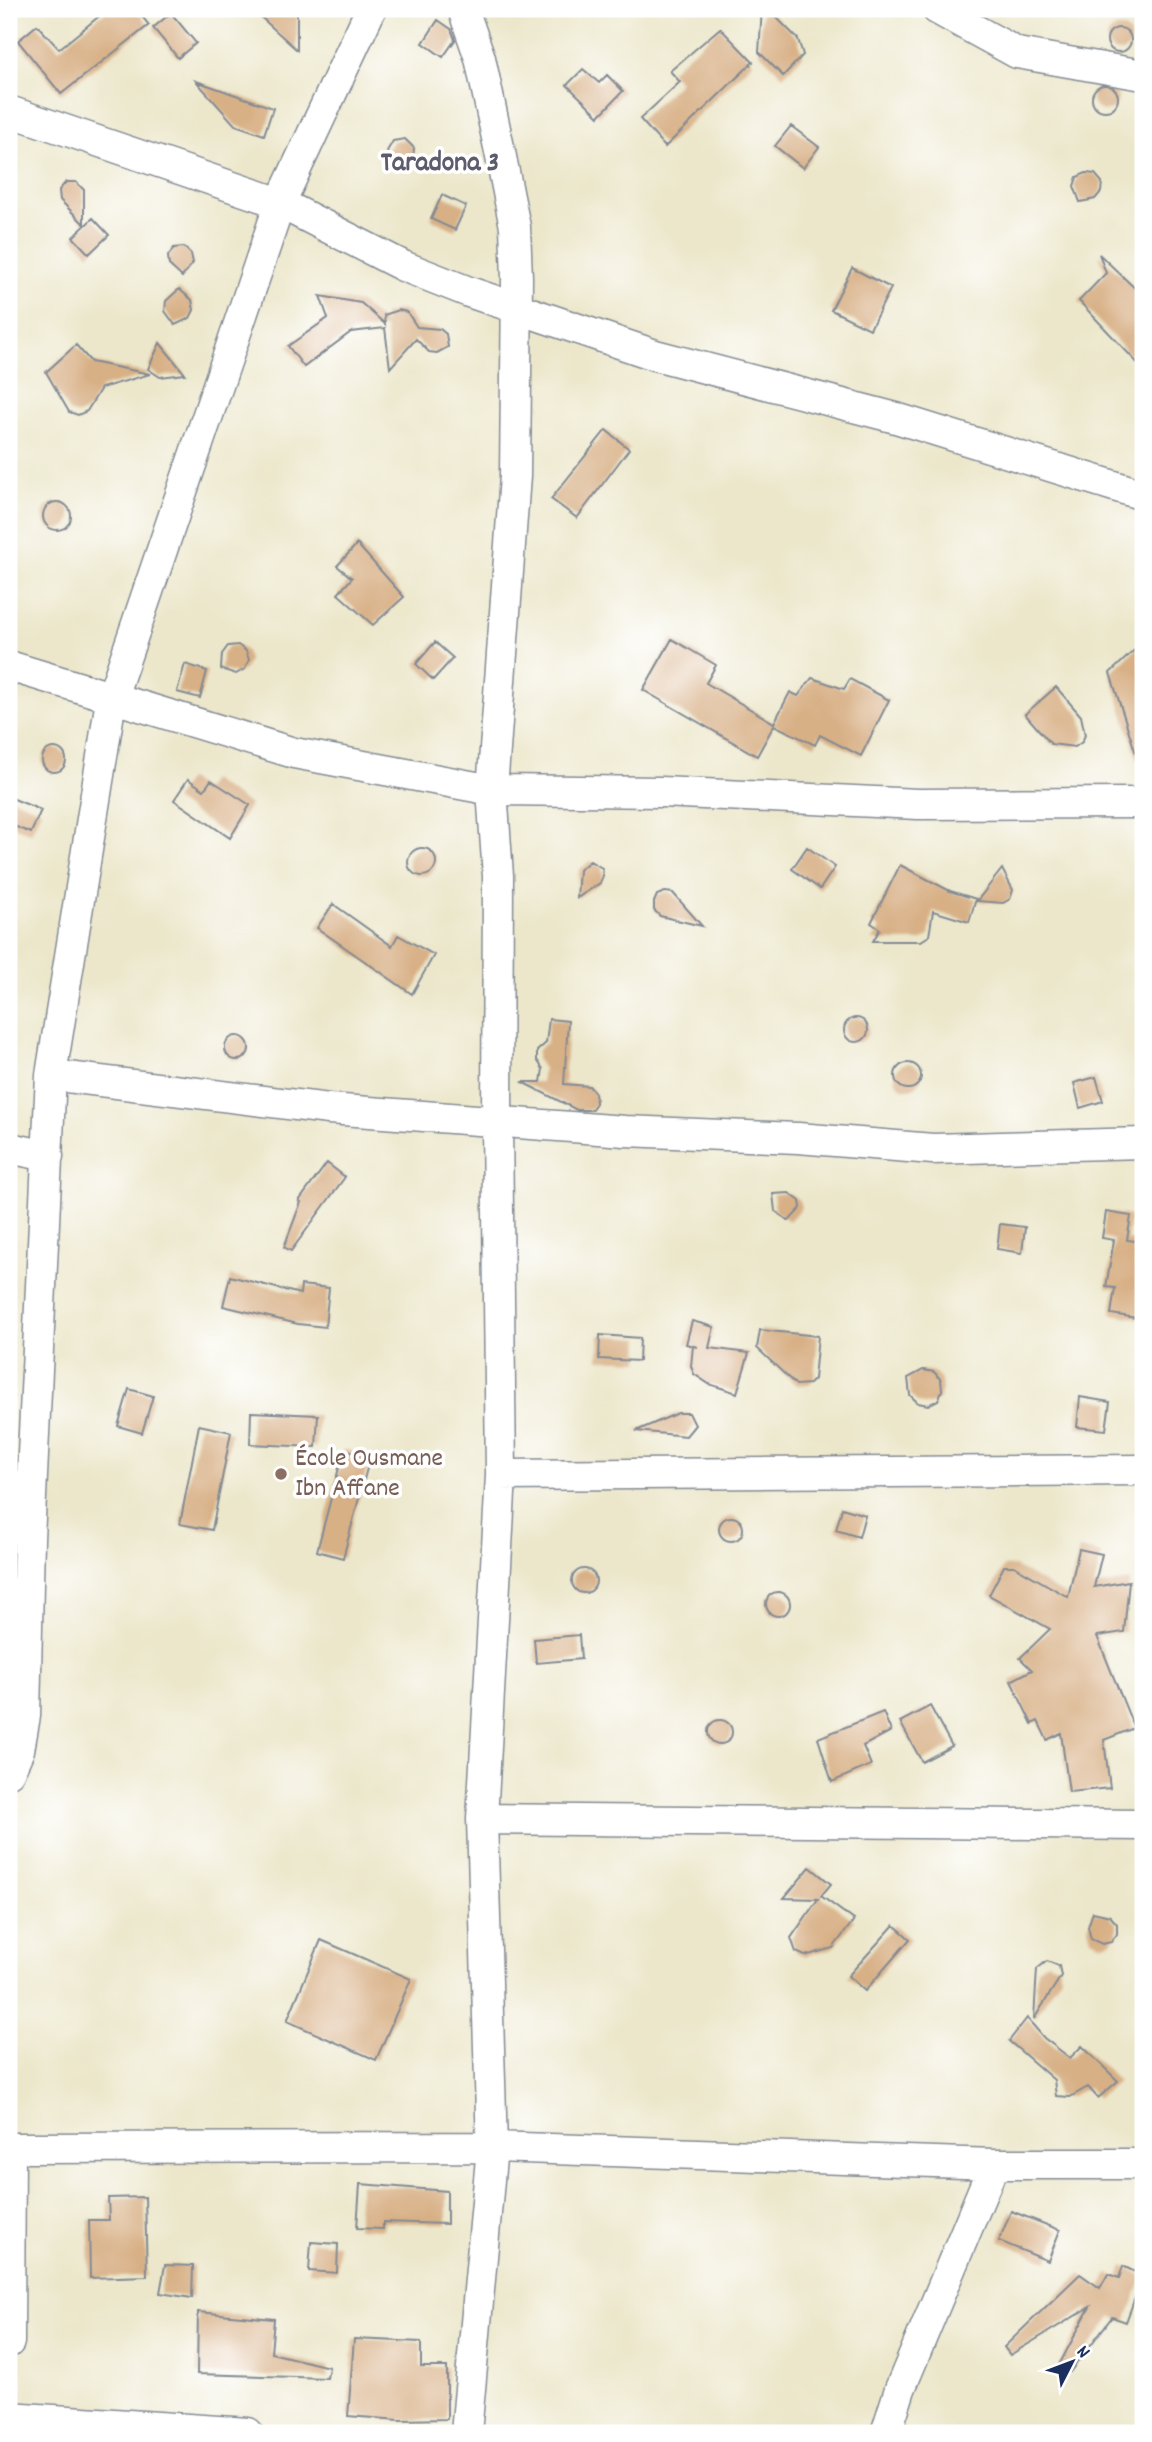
<svg xmlns="http://www.w3.org/2000/svg" width="1152" height="2442" font-family="Dekko,sans-serif">
  <style>
    .building { fill: #d8b086 }
    .lines { fill: none; stroke-linecap: round; stroke-linejoin: round }
    .street-casing { stroke: #848b94; stroke-width: 33 }
    .street { stroke: #fff; stroke-width: 30 }
    .education-dot { fill: #8d6e63; stroke: #fff; stroke-width: 2.5 }
    .labels { text-anchor: middle; dominant-baseline: central; stroke-width: 7; stroke-linejoin: round; paint-order: stroke }
    .education-label { font-size: 26px; fill: #785e54; stroke: #fff; text-anchor: start }
    .neighbourhood-label { font-size: 28px; font-weight: bold; fill: #5d5c6c; stroke: #fff }
  </style>
  <rect width="100%" height="100%" fill="#fff"/>
  <filter id="ink" filterUnits="userSpaceOnUse"><feTurbulence type="fractalNoise" baseFrequency=".0143" numOctaves="2"/><feDisplacementMap in="SourceGraphic" scale="14" xChannelSelector="R" yChannelSelector="G"/><feConvolveMatrix kernelMatrix="1 2 1 2 8 2 1 2 1" color-interpolation-filters="sRGB"/></filter>
  <filter id="wash" filterUnits="userSpaceOnUse"><feTurbulence type="fractalNoise" baseFrequency=".00686" numOctaves="4" result="noise"/><feDisplacementMap in="SourceGraphic" scale="28" xChannelSelector="R" yChannelSelector="G"/><feGaussianBlur stdDeviation="1.57" result="paint"/><feColorMatrix in="noise" values="0 0 0 0 0 0 0 0 0 0 0 0 0 0 0 0 0 1.4 0 .05"/><feComposite in="paint" operator="in"/></filter>
  <g filter="url(#wash)">
    <rect width="100%" height="100%" fill="#ece7cb"/>
    <g id="blocks">
      <!-- building -->
      <path class="building" d="M108,9h28l13,16 -88,69 -43,-53 19,-16 22,24z
        M252,9h45v41z
        M762,9h6l30,30 5,16 -20,21 -24,-24z
        M171,13l25,30 -18,15 -25,-30z
        M438,20l13,9 4,11 -12,17 -20,-14z
        M1107 40a12 12 0 1 1 24 0a12 12 0 1 1-24 0Z
        M720,28l33,34 -88,85 -25,-28 40,-37 -10,-11z
        M583,69l16,14 8,-8 16,16 -24,25 -32,-31z
        M196,81l77,27 -9,27 -29,-10z
        M1092 98a13 13 0 1 1 26 0a13 13 0 1 1-26 0Z
        M791,126l28,21 -16,21 -28,-22z
        M405,139l9,9 -1,12 -10,7 -12,-4 -4,-12 6,-10z
        M1086,173l9,1 7,8 -1,10 -6,7 -15,3 -6,-16 3,-9z
        M66,182h10l8,8v34l-24,-24 -1,-10z
        M442,195l24,11 -11,24 -24,-11z
        M93,218l16,17 -20,19 -16,-17z
        M184,247l7,7 2,9 -11,14 -13,-12 -1,-9 6,-8z
        M1099,254l44,42v73l-64,-68 27,-28z
        M852,268l39,20 -21,41 -39,-19z
        M179,289l13,11 2,10 -4,8 -15,7 -10,-14 1,-10z
        M320,296l41,7 24,21 -1,-9 15,-5 8,2 10,15 23,2 6,5 2,13 -11,6 -8,-1 -13,-13 -26,29 -5,-40 -34,4 -47,35 -16,-21 40,-28z
        M160,343l25,31 -25,3 -12,-8z
        M76,345l15,17 59,12 -49,14 -14,23 -9,4 -9,-3 -23,-40z
        M606,430l23,19 -52,69 -26,-19z
        M43 516a14 14 0 1 1 28 0a14 14 0 1 1-28 0Z
        M357,544l47,53 -31,28 -35,-31 14,-16 -15,-12z
        M672,639l44,26 -10,18 68,40 16,-31 8,4 14,-18 32,11 6,-10 39,21 -28,56 -41,-21 -5,10 -41,-20 -17,31 -114,-66z
        M435,642l18,16 -20,22 -17,-16z
        M1143,642v117l-5,1 -28,-87z
        M238,645l8,6 3,9 -4,9 -9,5 -15,-5 1,-15 6,-8z
        M185,664l22,7 -7,27 -23,-6z
        M1056,687l25,29 4,19 -3,7 -7,5 -24,-3 -26,-30z
        M42 760a12 12 0 1 1 24 0a12 12 0 1 1-24 0Z
        M188,779l16,11 7,-10 39,25 -20,33 -56,-38z
        M9,797l32,13 -10,23 -22,-9z
        M807,847l28,20 -15,22 -28,-20z
        M408 862a14 14 0 1 1 28 0a14 14 0 1 1-28 0Z
        M590,861l12,7 1,8 -3,7 -23,15 2,-28z
        M900,865l50,26 26,8 -7,23 -36,-11 -4,25 -8,5h-48l7,-12 -9,-6z
        M1002,869l11,21 -3,9 -7,4 -26,-2z
        M665,892l8,1 29,33 -42,-10 -6,-6v-8l3,-7z
        M333,904l59,42 6,-11 36,20 -22,39 -95,-66z
        M844 1030a12 12 0 1 1 24 0a12 12 0 1 1-24 0Z
        M549,1019l19,2 -4,63 25,2 6,7 1,10 -5,7h-14l-55,-28h19l2,-13 -6,-9v-9l9,-8z
        M225 1048a12 12 0 1 1 24 0a12 12 0 1 1-24 0Z
        M895 1076a13 13 0 1 1 26 0a13 13 0 1 1-26 0Z
        M1096,1077l7,24 -23,7 -6,-25z
        M327,1163l18,14 -54,74 -7,-4 17,-45 -2,-1z
        M789,1193l11,8 1,7 -12,13 -14,-10 -2,-17z
        M1106,1212l25,4 -4,24 16,2v77l-32,-5 4,-26 -9,-1 8,-47 -12,-2z
        M1000,1224l25,3 -3,26 -25,-4z
        M230,1276l70,18 1,-9 28,3 -4,39 -27,-3 -75,-18z
        M692,1321l22,6 -5,21 40,5 -12,40 -28,-9 -15,-10 -3,-8 2,-20 5,1 -12,-3z
        M760,1330l58,6 -4,43 -5,5 -13,1 -39,-37z
        M600,1335l40,3 -1,23 -40,-2z
        M923,1370l11,2 7,8 1,10 -4,10 -10,5 -10,-2 -8,-8 -2,-17z
        M129,1389l24,7 -11,37 -24,-7z
        M1080,1397l30,5 -4,28 -29,-3z
        M251,1412l67,3 -2,32 -66,-3z
        M678,1413h11l6,12 -9,11 -50,-5z
        M199,1425l32,7 -19,98 -32,-6z
        M344,1449l26,8 -27,101 -26,-7z
        M842,1508l23,7 -6,22 -23,-7z
        M719 1529a12 12 0 1 1 24 0a12 12 0 1 1-24 0Z
        M1079,1549l23,5 -8,33 35,-6 -5,51 -27,4 37,92 -30,12 6,48 -41,4 -8,-59 -14,7 -9,-19 -6,3 -21,-43 21,-11 -12,-12 30,-29 -61,-34 15,-29h10l54,31z
        M572 1581a12 12 0 1 1 24 0a12 12 0 1 1-24 0Z
        M766 1604a12 12 0 1 1 24 0a12 12 0 1 1-24 0Z
        M579,1635l2,24 -45,4 -2,-24z
        M930,1706l22,40 -30,16 -22,-40z
        M883,1712l8,19 -28,15 8,19 -39,17 -14,-44z
        M708 1732a12 12 0 1 1 24 0a12 12 0 1 1-24 0Z
        M810,1867l21,17 -10,12 33,24 -21,28 -28,8 -9,-4 -5,-14 27,-39 -34,-1z
        M1093,1912l17,4 7,8v10l-6,8 -9,2 -11,-5 -3,-12z
        M894,1925l16,14 -45,52 -17,-15z
        M321,1940l90,39 -35,81 -89,-39z
        M1047,1961l12,5 2,10 -27,43 3,-50z
        M1027,2018l17,20 26,20 12,-12 36,35 -20,17 -10,-11 -18,10 -14,-1 -2,-16 -45,-39z
        M360,2184l87,7v33l-64,-2v7l-26,-1z
        M145,2197l2,79 -57,2 -1,-58h20l-1,-22z
        M1011,2211l49,19 -12,31 -49,-20z
        M311,2242l27,2 -1,29 -28,-2z
        M165,2265l28,1 -1,32 -32,-5z
        M1123,2266l20,10 -17,46 -14,-5 -42,55 -11,-7 31,-58 -80,48 -6,-8 76,-73 20,14 8,-14 11,4z
        M198,2312l76,7 -3,34 58,14 -2,11 -130,-4z
        M354,2339l67,3v25h26v52l-47,1 -52,-4z"/>
    </g>
  </g>
  <g filter="url(#ink)">
    <use href="#blocks" fill-opacity="0" stroke="#848b94" stroke-width="2"/>
    <g class="lines">
      <defs>
        <path id="street" d="M463,9l17,49 20,94 15,75 2,51 -2,198 -23,314 6,86 -1,247 4,352 -19,344 10,328 -26,286
          M937,9l80,44 126,22
          M9,111l271,92 123,63 66,26 186,63 241,63 247,77
          M9,666l285,87 198,37 169,2 257,12 225,-1
          M51,1075l278,34 296,22 173,7 135,11 210,-6
          M9,1148l39,8
          M501,1475l642,-5
          M9,1772l10,-22 6,-34 4,-177 22,-464 60,-375 169,-497 91,-194
          M482,1819l661,6
          M9,2148l483,-1 502,17h149
          M9,2342l1,-194
          M9,2417l239,16
          M886,2433l14,-44 94,-225"/>
      </defs>
      <!-- street casing -->
      <use href="#street" class="street-casing"/>
      <!-- street -->
      <use href="#street" class="street"/>
    </g>
  </g>
  <!-- markers -->
  <circle class="education-dot" cx="281" cy="1474" r="7"/>
  <g class="labels">
    <!-- education labels -->
    <g class="education-label">
      <text x="295" y="1459">École Ousmane<tspan x="295" dy="30">Ibn Affane</tspan></text>
    </g>
    <!-- neighbourhood labels -->
    <g class="neighbourhood-label">
      <text x="440" y="165">Taradona 3</text>
    </g>
  </g>
  <!-- margin -->
  <rect width="1152" height="2442" fill="none" stroke="#fff" stroke-width="35"/>
  <!-- north arrow -->
  <g transform="translate(1072 2362) rotate(48)" stroke="#ffffff" stroke-width="5" paint-order="stroke">
  <path d="M0-5L12 26L0 18L-12 26Z" fill="#1b2f5e"/>
  <text y="-10" font-size="19" font-weight="bold" text-anchor="middle" fill="#1b2f5e">N</text>
  </g>
</svg>
